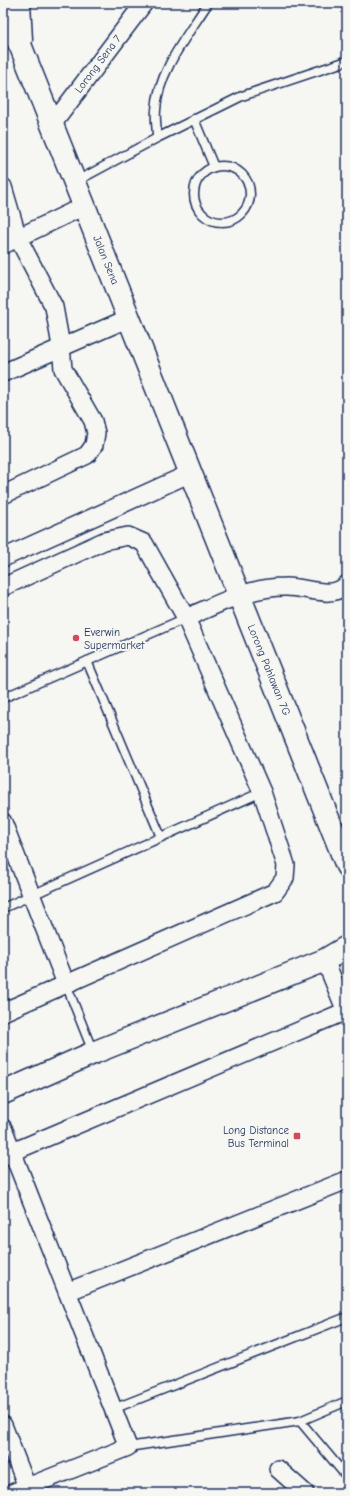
<svg xmlns="http://www.w3.org/2000/svg" width="350" height="1496" font-family="'Comic Neue',sans-serif">
  <style>
    .lines { fill: none; stroke-linecap: round; stroke-linejoin: round }
    .lane-casing { stroke: #1b2f5e; stroke-width: 11 }
    .street-casing { stroke: #1b2f5e; stroke-width: 20 }
    .secondary-casing { stroke: #1b2f5e; stroke-width: 25 }
    .lane { stroke: #f6f6f2; stroke-width: 8 }
    .street { stroke: #f6f6f2; stroke-width: 17 }
    .secondary { stroke: #f6f6f2; stroke-width: 22 }
    .poi-dot { fill: #d1495b; stroke: #f6f6f2; stroke-width: 1.5 }
    .labels { text-anchor: middle; dominant-baseline: central; stroke-width: 4; stroke-linejoin: round; paint-order: stroke }
    .street-label { font-size: 11px; fill: #1b2f5e; stroke: #f6f6f2 }
    .poi-label { font-size: 11px; fill: #1b2f5e; stroke: #f6f6f2; text-anchor: start }
  </style>
  <rect width="100%" height="100%" fill="#f6f6f2"/>
  <filter id="ink" filterUnits="userSpaceOnUse"><feTurbulence type="fractalNoise" baseFrequency=".025" numOctaves="2"/><feDisplacementMap in="SourceGraphic" scale="8" xChannelSelector="R" yChannelSelector="G"/><feConvolveMatrix kernelMatrix="1 2 1 2 8 2 1 2 1" color-interpolation-filters="sRGB"/></filter>
  <g filter="url(#ink)">
    <g class="lines">
      <defs>
        <path id="lane" d="M194,119l20,48
          M157,138c0,-9 -2,-19 -1,-28 2,-39 32,-75 52,-107
          M194 194a28 28 0 1 1 56 0a28 28 0 1 1-56 0Z
          M75,182l82,-44 85,-42 105,-35
          M87,661l74,176
          M3,698l183,-80
          M3,908l259,-116
          M66,984l27,68
          M113,1409l234,-92
          M300,1421l47,56
          M128,1447l172,-26 47,-20"/>
        <path id="street" d="M52,125l92,-122
          M3,187l15,51 36,69 7,39 2,23 30,52 3,12 -2,12 -7,10 -84,40
          M3,245l81,-39
          M3,373l126,-55
          M3,558l188,-85
          M3,587l101,-46 24,-5 16,7 42,75 76,174 24,73 -1,13 -10,14 -272,120
          M186,618c32,-14 63,-31 99,-31 20,-1 47,14 62,-3
          M3,822l63,162
          M325,960l22,54
          M3,1128l125,319 -116,46
          M3,1156l343,-145
          M67,1292l280,-112
          M3,1425l24,62
          M278,1469l27,24"/>
        <path id="secondary" d="M19,3l2,37
          M3,11l18,36 326,819
          M3,1093l90,-40 232,-93 22,-13"/>
      </defs>
      <!-- lane casing -->
      <use href="#lane" class="lane-casing"/>
      <!-- street casing -->
      <use href="#street" class="street-casing"/>
      <!-- secondary casing -->
      <use href="#secondary" class="secondary-casing"/>
      <!-- lane -->
      <use href="#lane" class="lane"/>
      <!-- street -->
      <use href="#street" class="street"/>
      <!-- secondary -->
      <use href="#secondary" class="secondary"/>
    </g>
  </g>
  <!-- markers -->
  <g class="poi-dot">
    <circle cx="76" cy="638" r="4"/>
    <rect x="293" y="1132" width="8" height="8" rx="2"/>
  </g>
  <g class="labels">
    <!-- street labels -->
    <g class="street-label">
      <text transform="translate(98 64) rotate(-53)">Lorong Sena 7</text>
      <text transform="translate(106 260) rotate(68)">Jalan Sena</text>
      <text transform="translate(269 670) rotate(68)">Lorong Pahlawan 7G</text>
    </g>
    <!-- poi labels -->
    <g class="poi-label">
      <text x="84" y="632">Everwin<tspan x="84" dy="13">Supermarket</tspan></text>
      <text x="289" y="1130" text-anchor="end">Long Distance<tspan x="289" dy="13">Bus Terminal</tspan></text>
    </g>
  </g>
  <!-- margin -->
  <rect width="350" height="1496" fill="none" stroke="#f6f6f2" stroke-width="16"/>
  <rect x="8" y="8" width="334" height="1480" fill="none" stroke="#1b2f5e" stroke-width="1.5" filter="url(#ink)"/>
</svg>
